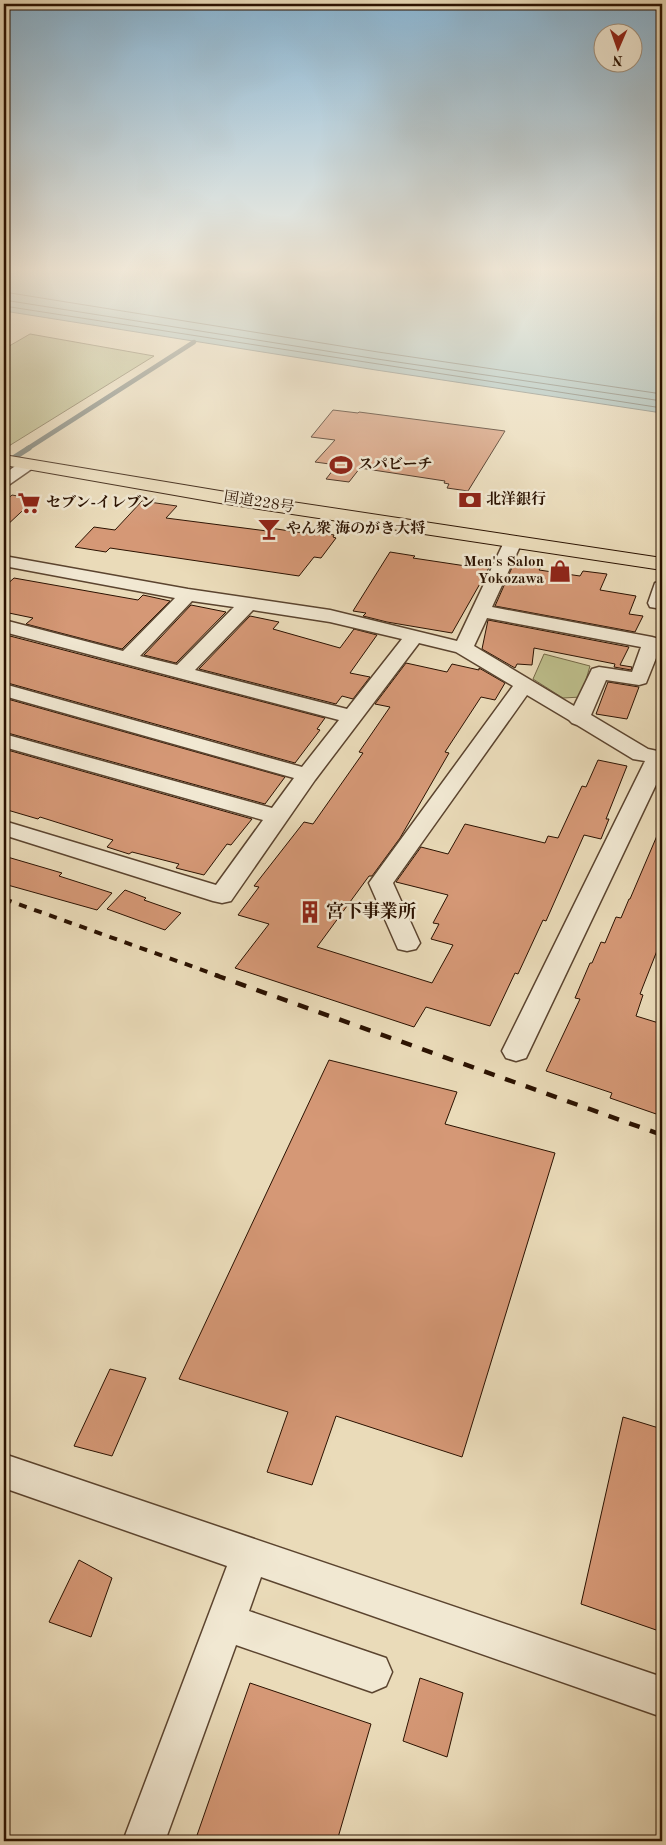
<svg xmlns="http://www.w3.org/2000/svg" width="666" height="1845" font-family="'Old Standard TT','Noto Serif JP',serif">
  <style>
    .green { fill: #bdbe8b; stroke: #746846 }
    .water { fill: #9ab9b8; stroke: #6e766f }
    .lines { fill: none; stroke-linecap: round; stroke-linejoin: round }
    .shore { stroke: #62665c; stroke-width: 1 }
    .stream-far1 { stroke: #6e766f; stroke-width: 4.5 }
    .stream { stroke: #6e766f; stroke-width: 5.5 }
    .building { fill: #d59876; stroke: #2b1201 }
    .minor-casing { stroke: #5b442f; stroke-width: 3 }
    .highway-casing { stroke: #2b1201; stroke-width: 2 }
    .minor { fill: #f1e8d2; fill-rule: evenodd }
    .highway { fill: #eadbb9; fill-rule: evenodd }
    .rail-far1 { stroke: #2b1201; stroke-width: 4; stroke-dasharray: 8 8; stroke-linecap: butt }
    .rail { stroke: #2b1201; stroke-width: 4.5; stroke-dasharray: 11 11; stroke-linecap: butt }
    .labels { text-anchor: middle; dominant-baseline: central; stroke-width: 5; stroke-linejoin: round; paint-order: stroke }
    .far-poi-label { font-size: 15px; font-weight: bold; fill: #2b1201; stroke: #f1e8d2; text-anchor: start }
    .far-street-label { font-size: 15px; fill: #2b1201; stroke: #f1e8d2 }
    .poi-label { font-size: 18px; font-weight: bold; fill: #2b1201; stroke: #f1e8d2; text-anchor: start }
  </style>
  <rect width="100%" height="100%" fill="#eadbb9"/>
  <filter id="stains"><feTurbulence type="fractalNoise" baseFrequency=".004" numOctaves="4"/><feColorMatrix values="0 0 0 0 .2 0 0 0 0 .09 0 0 0 0 .02 0 0 0 .5 -.17"/></filter>
  <radialGradient id="worn" r=".72"><stop offset=".6" stop-color="#630" stop-opacity="0"/><stop offset="1" stop-color="#630" stop-opacity=".3"/></radialGradient>
  <!-- green -->
  <path class="green" d="M30,334l124,22 -150,93v-100z
    M544,654l46,12 -9,31 -18,1 -30,-19z"/>
  <!-- water -->
  <path class="water" d="M4,269h658v144l-286,-43 -372,-59z"/>
  <g class="lines">
    <!-- shore -->
    <path class="shore" d="M4,292l374,60 284,42
      M4,300l373,59 285,42
      M4,306l658,102"/>
    <!-- stream-far1 -->
    <path class="stream-far1" d="M27,449l167,-107"/>
    <!-- stream -->
    <path class="stream" d="M4,464l25,-16"/>
  </g>
  <!-- building -->
  <path class="building" d="M333,410l25,3 1,-1 146,19 -37,60 -21,-3 2,-4 -5,-1 1,-2 -85,-13 -11,14 -23,-3 11,-14 -22,-3 20,-22 -24,-3z
    M12,495l23,4 -31,29v-26z
    M142,501l35,5 -11,12 101,13 3,-3 40,6 2,-3 22,4 -1,2 3,1 -15,20 -7,-1 -15,19 -189,-28 -4,4 -31,-5 19,-20 21,3z
    M390,552l25,4 -2,2 53,8 1,-3 23,3 -38,67 -65,-11 -24,-6 3,-3 -13,-2z
    M514,563l27,4 -2,3 41,6 3,-5 24,3 -7,16 36,6 -7,18 14,2 -8,16 -140,-26z
    M14,578l124,22 5,-5 27,6 -48,48 -96,-25 7,-6 -29,-6v-25z
    M191,605l35,7 -50,51 -32,-8z
    M250,616l29,6 -6,7 67,19 14,-19 23,6 -27,38 20,4 -17,22 -11,-3 -6,8 -137,-35z
    M488,620l141,27 -9,18 12,2 -1,3 -17,-3 1,-3 -81,-16 -2,17 -15,-1 -2,4 -33,-19z
    M10,636l315,82 -8,11 3,1 -25,33 -291,-81v-41z
    M406,663l41,9 5,-8 27,6v-2l26,15 -10,17 -14,-3 -36,55 4,1 -49,85 -28,38h-3l-52,71 115,36 21,-38 -22,-6 8,-15 -6,-1 15,-28 -52,-13 25,-35 27,7 17,-30 80,19 3,-7 10,2 24,-52 4,1 12,-27 29,6 -21,53h3l-8,20 -17,-4 -38,86 -3,-1 -25,54 -3,-1 -25,53 -64,-19 -12,20 -179,-59 34,-44 -31,-9 21,-28 -5,-1 50,-64 9,2 50,-71 -4,-1 31,-45 -15,-3z
    M608,682l31,5 -12,32 -31,-5z
    M4,698l281,79 -20,27 -261,-72z
    M4,749l248,70 -21,26 -4,-1 -23,31 -28,-7 3,-4 -47,-12 -3,2 -22,-7 6,-7 -73,-23 -2,2 -34,-10z
    M662,824v114l-22,56 3,1 -7,21 26,8v92l-52,-18 2,-5 -66,-22 34,-72 -5,-1 15,-35h2l9,-21 4,1 11,-26 5,1 8,-19h1z
    M4,856l58,17 -3,3 53,17 -15,17 -93,-26z
    M125,890l21,8 -2,2 37,13 -16,17 -58,-21z
    M329,1060l128,32 -12,32 110,29 -93,304 -126,-41 -24,69 -45,-13 21,-60 -109,-33z
    M110,1369l36,9 -34,78 -38,-10z
    M623,1417l39,12v203l-81,-28z
    M79,1560l33,18 -21,59 -42,-15z
    M420,1678l43,15 -16,64 -44,-16z
    M250,1683l121,41 -34,117h-142z"/>
  <g class="lines">
    <defs>
      <path id="minor" d="M27,460l6,2 2,3 -2,3 -23,16 -6,2v-12l17,-12z
        M513,537l6,1 3,4 -30,65 160,30 7,2 3,4 -16,40 -7,2 -33,-5 -15,35 57,34 14,3v20l-136,286 -10,3 -10,-3 -4,-7 143,-290 -12,-2 -56,-34 -5,-2 -3,-3 -42,-25 -134,188 27,60 -4,6 -9,2 -9,-2 -29,-66 144,-197 -57,-34 -37,-9 -104,137 -84,121 -9,2 -9,-2 -209,-66v-14l212,64 47,-65 -259,-73v-13l268,74 22,-30 -290,-82v-12l298,83 37,-47 -335,-88v-12l119,31 52,-53 -171,-32v-10l184,33 142,21 127,31 47,-99 3,-4zM192,601l42,6 -57,58 -37,-9zM253,610l77,12 72,17 -55,70 -152,-39zM487,618l154,29 -9,25 -33,-5 -7,2 -18,37 -100,-60z
        M662,581v28l-12,-2 -2,-4 7,-20z
        M4,1454l658,223v40l-401,-140 -12,34 137,47 6,14 -6,14 -14,6 -136,-47 -71,196h-42l104,-275 -223,-78z"/>
      <path id="highway" d="M4,455l216,36 442,67v12l-442,-67 -216,-38z"/>
    </defs>
    <!-- minor casing -->
    <use href="#minor" class="minor-casing"/>
    <!-- highway casing -->
    <use href="#highway" class="highway-casing"/>
    <!-- minor -->
    <use href="#minor" class="minor"/>
    <!-- highway -->
    <use href="#highway" class="highway"/>
    <!-- rail-far1 -->
    <path class="rail-far1" d="M4,899l215,77"/>
    <!-- rail -->
    <path class="rail" d="M215,975l447,160"/>
  </g>
  <!-- sky -->
  <linearGradient id="sky" x2="0" y2="1"><stop stop-color="#89b6d5"/><stop offset="0.51" stop-color="#f6efe0"/><stop offset="1" stop-color="#f6efe0" stop-opacity="0"/></linearGradient>
  <rect width="666" height="528" fill="url(#sky)"/>
  <!-- icons -->
  <defs>
    <symbol id="stadium-bare" viewBox="-9 -9 18 18"><path d="M0-5a6.5 5 0 1 0 0 10a6.5 5 0 1 0 0-10ZM-3.5-1.8h7v3.6h-7Z" fill="#8f2418" stroke="#f1e8d2" stroke-width="2.5" paint-order="stroke"/></symbol>
    <symbol id="bank-bare" viewBox="-9 -9 18 18"><path d="M-6-4H6V4H-6ZM0-2.3a2.3 2.3 0 1 0 0 4.6a2.3 2.3 0 1 0 0-4.6Z" fill="#8f2418" stroke="#f1e8d2" stroke-width="2.5" paint-order="stroke"/></symbol>
    <symbol id="supermarket-bare" viewBox="-9 -9 18 18"><path d="M-6-5.5h2.5l.6 2H6L4.5 2H-2.5L-4.4-4H-6ZM-1.5 3.2a1.3 1.3 0 1 0 .1 0ZM3 3.2a1.3 1.3 0 1 0 .1 0Z" fill="#8f2418" stroke="#f1e8d2" stroke-width="2.5" paint-order="stroke"/></symbol>
    <symbol id="bar-bare" viewBox="-9 -9 18 18"><path d="M-6-5H6L.8 .8V4.5H3.5V6h-7V4.5H-.8V.8Z" fill="#8f2418" stroke="#f1e8d2" stroke-width="2.5" paint-order="stroke"/></symbol>
    <symbol id="shop-bare" viewBox="-9 -9 18 18"><path d="M-5-2.5h2.3a2.7 3.5 0 0 1 5.4 0H5L5.5 6h-11ZM-1.5-2.5h3a1.5 2.3 0 0 0-3 0Z" fill="#8f2418" stroke="#f1e8d2" stroke-width="2.5" paint-order="stroke"/></symbol>
    <symbol id="building-bare" viewBox="-9 -9 18 18"><path d="M-4-6H4V6H1V3H-1V6H-4ZM-2.5-4.3h1.7v1.8h-1.7ZM.8-4.3h1.7v1.8H.8ZM-2.5-1h1.7V.8h-1.7ZM.8-1h1.7V.8H.8Z" fill="#8f2418" stroke="#f1e8d2" stroke-width="2.5" paint-order="stroke"/></symbol>
  </defs>
  <g fill-rule="evenodd">
    <use href="#stadium-bare" x="325" y="449" width="32" height="32"/>
    <use href="#bank-bare" x="454" y="484" width="32" height="32"/>
    <use href="#supermarket-bare" x="13" y="487" width="32" height="32"/>
    <use href="#bar-bare" x="253" y="513" width="32" height="32"/>
    <use href="#shop-bare" x="544" y="555" width="32" height="32"/>
    <use href="#building-bare" x="294" y="896" width="32" height="32"/>
  </g>
  <g class="labels">
    <!-- far-poi labels -->
    <g class="far-poi-label">
      <text x="358" y="465">スパビーチ</text>
      <text x="486" y="500">北洋銀行</text>
      <text x="46" y="503">セブン-イレブン</text>
      <text x="286" y="529">やん衆 海のがき大将</text>
      <text x="544" y="562" text-anchor="end">Men's Salon<tspan x="544" dy="17">Yokozawa</tspan></text>
    </g>
    <!-- far-street labels -->
    <g class="far-street-label">
      <text transform="translate(259 503) rotate(9)">国道228号</text>
    </g>
    <!-- poi labels -->
    <g class="poi-label">
      <text x="326" y="912">宮下事業所</text>
    </g>
  </g>
  <!-- margin -->
  <rect width="666" height="1845" fill="none" stroke="#eadbb9" stroke-width="20"/>
  <rect x="5" y="5" width="656" height="1835" fill="none" stroke="#2b1201" stroke-width="2.5"/>
  <rect x="10" y="10" width="646" height="1825" fill="none" stroke="#2b1201"/>
  <!-- north arrow -->
  <g transform="translate(618 48) rotate(182)"><circle r="24" fill="#f1e8d2" stroke="#a2927e"/>
  <path d="M0-4L9 19L0 12L-9 19Z" fill="#8f2418"/>
  <text y="-8" font-size="14" font-weight="bold" text-anchor="middle" fill="#2b1201">N</text>
  </g>
  <rect width="100%" height="100%" filter="url(#stains)"/>
  <rect width="100%" height="100%" fill="url(#worn)"/>
</svg>
